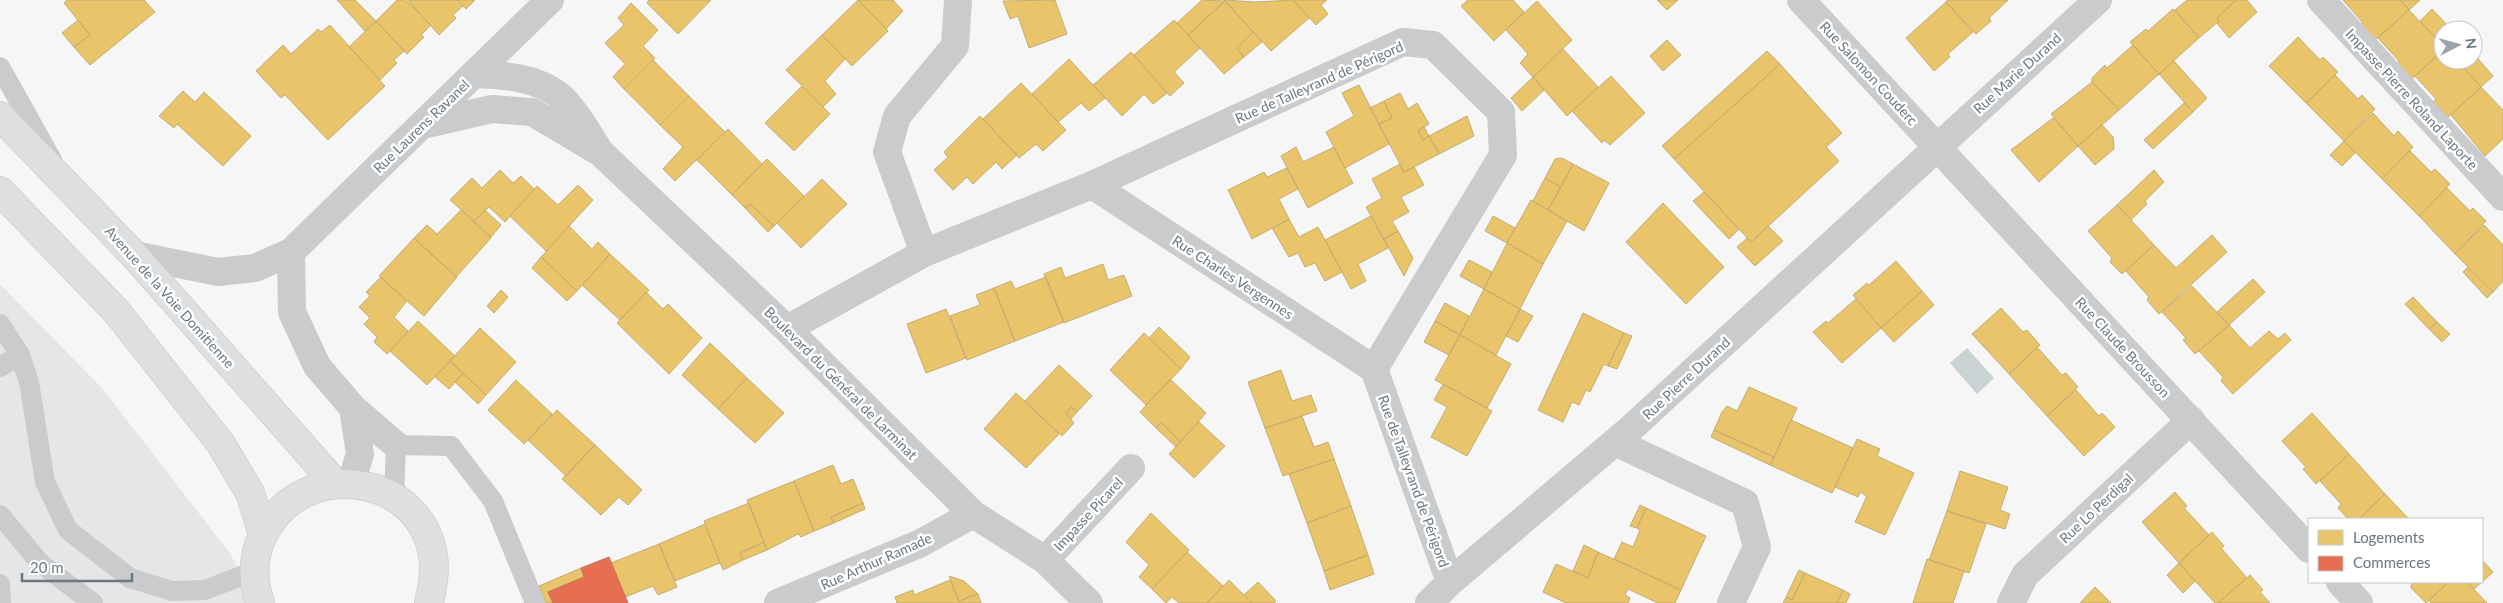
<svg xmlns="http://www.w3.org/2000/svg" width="2503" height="603" font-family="Lato,sans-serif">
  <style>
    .built { fill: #e5e6e7 }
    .water { fill: #cbd2d4 }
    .homes { fill: #e9c46a; stroke: #c3ad71 }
    .shops { fill: #e76f51; stroke: #c27260 }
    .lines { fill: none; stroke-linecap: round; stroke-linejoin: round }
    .primary-casing { stroke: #d2d3d4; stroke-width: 30 }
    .lane { stroke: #c9cbcc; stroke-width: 20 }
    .street { stroke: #c9cbcc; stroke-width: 28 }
    .primary { stroke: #dedfe0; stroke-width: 28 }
    .labels { text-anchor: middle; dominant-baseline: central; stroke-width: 5; stroke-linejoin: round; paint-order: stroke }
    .street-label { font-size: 14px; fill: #6a7882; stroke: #fff }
  </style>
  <rect width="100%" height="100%" fill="#f6f6f6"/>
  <!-- built -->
  <path class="built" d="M0,284l102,104 127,164 30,51h-259z"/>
  <!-- water -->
  <path class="water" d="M1967,348l27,30 -17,16 -27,-31z"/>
  <!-- homes -->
  <path class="homes" d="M67,0h77l11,12 -65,53 -16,-18 16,-12 -26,-32z
    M337,0h18l21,21 -11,10z
    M397,0h9l25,25 -10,10 3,2 -17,17 -31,-33z
    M408,0h49l6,6 -10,9 3,3 -17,17z
    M457,0h18l-9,9z
    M649,0h62l-33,34 -31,-31z
    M858,0h35l10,11 -17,18z
    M858,0l30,31 -36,35 -30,-31z
    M1055,0l12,34 -38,14 -11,-32 -8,3 -7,-18z
    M1202,0l23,1 -37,34 -11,-12z
    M1224,0l31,2 38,-2 16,18 -38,33z
    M1293,0h34l-6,5 7,9 -12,11z
    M1468,0h45l11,12 -30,29 -33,-35z
    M1657,0h21l-11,10z
    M1947,0h61l-19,18 2,3 -15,13 -30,-32z
    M2187,0h49l-19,18 2,3 -20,17 -24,-28z
    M2236,0h11l10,12 -28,26 -12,-15 2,-2 -2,-3z
    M2343,0h57l9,10 -34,30 -14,-15 2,-2z
    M2400,0h20l-11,10z
    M1225,1l28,31 -16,16 7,9 -20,17 -36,-39z
    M1537,1l35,39 -39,37 -13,-14 8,-9 -22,-24z
    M1946,2l27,30 -25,22 2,3 -16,14 -28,-33z
    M631,3l27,27 -15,16 12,12 -31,31 -11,-12 12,-13 -20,-21 19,-18 -6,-7z
    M2173,9l26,29 -40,36 -29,-32 16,-13 2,2z
    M2432,9l20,21h-9v16l-23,-25z
    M2409,10l34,36v4l-31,29 -15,-15 2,-3 -21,-23z
    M78,20l12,15 -16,12 -12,-14z
    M1174,20l26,28 -26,24 10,11 -14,13 -36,-41z
    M376,21l28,30 -10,9 3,3 -17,17 -31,-33z
    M330,25l55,61 -57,54 -43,-45 -4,3 -25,-27 27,-26 8,9 27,-25 3,3z
    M1253,32l9,10 -18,15 -7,-9z
    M822,35l23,24 -20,22 11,13 -13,13 -37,-37z
    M2298,37l22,23 3,-3 15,15 -32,31 -37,-37z
    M1667,40l14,15 -18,16 -13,-15z
    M2133,45l26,29 -40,36 -27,-28v-4l13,-13 2,3z
    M1563,49l35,38 -31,29 -34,-39z
    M2443,50v10h13l25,27 -34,31 -14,-16 3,-3 -21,-23z
    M1767,51l13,13 -106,95 -12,-13z
    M1131,52l36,41 -14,11 -9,-10 -22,22 -29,-31z
    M2473,53l20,23 -12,11 -25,-27h17z
    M1069,59l36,39 -16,13 -8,-8 -23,19 -26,-28z
    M653,60l36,36 -29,29 -36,-36z
    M2174,61l33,37 -14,14 -34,-38z
    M1780,64l62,69 -16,14 13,14 -88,81 -77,-83z
    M2335,75l23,24 4,-4 13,14 -31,32 -38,-38z
    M1611,76l34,37 -35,32 -6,-5 -2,3 -30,-32z
    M1533,77l11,13 -22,21 -11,-13z
    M2092,82l27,28 -41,36 -27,-32z
    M1021,83l45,47 -23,21 -7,-7 -17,14 -36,-39z
    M1359,85l30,59 -44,24 -19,-36 28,-16 -12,-23z
    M802,86l28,28 -36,37 -29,-28z
    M2481,87l22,23v29l-18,17 -34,-41z
    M183,91l12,11 9,-10 47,44 -28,30 -46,-42 -3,4 -15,-12z
    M1400,93l8,16 9,-6 12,21 -11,6 5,10 6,-4 10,18 -35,18 -25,-48 13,-6 -8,-17z
    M689,96l36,36 -50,49 -12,-12 20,-22 -23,-22z
    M1384,101l8,17 -13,6 -9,-16z
    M2184,103l9,9 -40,37 -9,-9z
    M2373,113l21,23 4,-5 15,16 -31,32 -38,-38z
    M980,116l37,39 -15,14 -6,-7 -23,22 -6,-7 -14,13 -19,-20 14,-13 -4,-5z
    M1467,116l7,20 -35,18 -10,-18z
    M2053,118l25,28 -39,36 -28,-32z
    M2102,125l11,12 1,12 -19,16 -17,-19z
    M1424,127l5,9 -6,4 -5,-10z
    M728,129l34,35 -30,31 -35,-35z
    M2344,141l11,12 -13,13 -12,-11z
    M1296,147l7,15 31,-15 19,36 -45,25 -27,-52z
    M2410,151l21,21 4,-3 15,15 -31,32 -37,-37z
    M1562,158l11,6 -12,23 -16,-9 10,-19z
    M767,159l37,37 -30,30 -24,-22 -5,4 -13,-13z
    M1400,164l4,8 10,-5 10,18 -23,12 8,15 -17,9 6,10 -14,8 -18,-32 16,-9 -10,-19z
    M1573,164l36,19 -25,48 -36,-21z
    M1287,168l11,21 -19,10 10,20 -37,20 -24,-49 36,-18 3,5z
    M500,170l13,13 8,-7 13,13 -29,33 -16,-15 -15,14 -24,-21 22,-22 10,10z
    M2154,170l10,12 -19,19 2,3 -16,16 -14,-15z
    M1545,178l16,9 -13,23 -15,-9z
    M822,179l25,25 -46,44 -24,-25z
    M578,185l15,15 -47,51 -36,-35 27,-30 21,19z
    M2447,188l23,23 3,-3 13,13 -31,33 -36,-38z
    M1704,192l35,37 -10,10 -36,-38z
    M1531,200l36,21 -24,43 -36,-21z
    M1663,203l61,64 -38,37 -60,-62z
    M750,204l24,22 -6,6 -23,-24z
    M2117,205l37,40 -32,29 -12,-12 2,-4 -24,-27z
    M461,210l30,28 -35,39 -42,-39 13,-13 10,9z
    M485,210l16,15 -10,12 -17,-16z
    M1371,216l17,32 -30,16 8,17 -15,8 -26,-49z
    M1493,216l22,12 -8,15 -22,-12z
    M1289,219l10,18 19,-10 24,45 -17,9 -10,-18 -10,4 -7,-14 -9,4 -17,-29z
    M2484,225l19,20v36l-10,11 -38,-38z
    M569,226l23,23 6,-7 12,12 -33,37 -36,-34z
    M1768,226l15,15 -28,25 -18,-19 10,-9 4,4z
    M1398,231l15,27 -9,18 -20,-37z
    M2212,235l15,17 -68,62 -12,-14 2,-3 -23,-26 28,-26 22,23z
    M414,238l43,39 -33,39 -45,-40z
    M1507,243l36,21 -23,45 -36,-20z
    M610,254l39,36 -29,30 -38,-35z
    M541,257l36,34 -10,10 -35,-33z
    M1469,260l23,12 -8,17 -24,-13z
    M1896,261l26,30 -41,37 -28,-33 14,-12 2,2z
    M1103,264l5,16 16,-5 8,21 -68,27 -20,-49 17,-7 4,11z
    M2468,267l25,25 -6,6 -24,-26z
    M381,277l26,24 -13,16 14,14 -21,23 -13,-12 3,-5 -13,-13 6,-6 -11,-11 11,-11 -4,-4z
    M1046,277l18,45 -49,19 -21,-53 17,-7 4,8z
    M2253,279l12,13 -36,33 -12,-13z
    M2192,286l37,39 -34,29 -12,-14 3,-2 -24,-26z
    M994,288l21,53 -48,19 -17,-44 30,-11 -4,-10z
    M1484,289l36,20 -24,46 -36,-20z
    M501,290l7,7 -14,16 -7,-7z
    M1922,291l12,14 -40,37 -13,-14z
    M646,292l17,17 5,-5 34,34 -33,36 -52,-51z
    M2413,297l24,25 -8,7 -24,-25z
    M1856,299l25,29 -39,35 -29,-31 13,-11 2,2z
    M1445,303l24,13 -9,19 -25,-14z
    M2001,308l22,24 4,-2 13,15 -31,29 -37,-40z
    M946,309l20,49 -40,15 -19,-49z
    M1520,309l13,7 -15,26 -12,-6z
    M1583,313l41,20 -16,33 -4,-2 -14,28 -4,-2 -7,15 -7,-3 -9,20 -25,-12z
    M418,321l37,35 -28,29 -37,-34z
    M1435,321l25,14 -11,20 -25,-13z
    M2437,322l13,12 -8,8 -13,-13z
    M2229,325l21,23 19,-17 9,8 7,-6 6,7 -58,54 -12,-13 2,-4 -24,-26z
    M1159,327l31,30 -9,12 -32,-31z
    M480,328l36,34 -30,33 -36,-34z
    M1144,333l37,36 -35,36 -36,-35z
    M1624,333l8,3 -15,33 -9,-3z
    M1460,335l51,29 -24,44 -52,-28z
    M710,343l37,35 -29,31 -36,-34z
    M2037,347l25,28 4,-2 12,14 -31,29 -38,-42z
    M450,361l13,12 -14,16 -14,-12z
    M1059,365l33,31 -15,16 -6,-5 -5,7 8,9 -12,13 -37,-35z
    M1281,370l11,31 19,-6 6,16 -52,17 -17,-46z
    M463,373l23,22 -8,9 -23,-22z
    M747,378l37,35 -29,30 -37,-34z
    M1170,379l36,34 -26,29 -19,-20 -5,6 -16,-16z
    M516,380l36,34 -28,30 -36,-34z
    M1443,384l49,27 -25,45 -36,-19 16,-30 -13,-7z
    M1749,387l48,21 -23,49 -60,-27 8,-18 5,-6 10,5z
    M2076,390l23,26 3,-3 13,14 -31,29 -37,-40z
    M1016,393l43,41 -33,34 -42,-39z
    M1071,407l6,5 -6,7 -5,-5z
    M557,410l38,35 -29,31 -38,-36z
    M2312,413l37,41 -33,30 -13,-15 3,-2 -24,-26z
    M1302,416l12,31 14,-5 6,17 -51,17 -18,-48z
    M1791,420l62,28 -21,45 -62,-28z
    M1161,422l19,20 -4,5 -20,-19z
    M1199,422l26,24 -31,32 -25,-24z
    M1714,430l60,27 -4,8 -59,-28z
    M1857,439l23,10 -3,7 37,17 -29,62 -30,-13 12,-26 -7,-4 -2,5 -23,-10z
    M595,445l47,45 -14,15 -9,-8 -18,18 -39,-36z
    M2349,454l36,40 -26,25h-11l-10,-11 3,-4 -21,-23z
    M1334,459l17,47 -44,17 -18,-49z
    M833,465l8,19 12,-5 10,24 -32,14 3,6 -20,8 -20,-50z
    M1960,471l48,16 -8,23 10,4 -5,15 -58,-18z
    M794,481l20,50 -13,6 -3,-3 -31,16 -20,-50z
    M2175,492l12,14 -3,2 25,27 -30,28 -37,-41z
    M2385,494l24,25h-50z
    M749,503l15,39 -24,11 3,7 -20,10 -19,-49z
    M863,503l2,6 -31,14 -3,-6z
    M1640,505l6,3 -9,20 -7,-2z
    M1351,506l17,49 -44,16 -17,-48z
    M1646,508l60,28 -25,54 -67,-31 8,-17 11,5 7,-17 -3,-2z
    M1947,511l39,13 -17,49 -40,-13z
    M1151,513l38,37 -37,39 -13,-12 10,-12 -23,-23z
    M705,524l15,39 -45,18 -16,-37z
    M2212,532l12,14 -3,2 26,30 -29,25h-3l-36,-40z
    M764,542l3,8 -24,10 -3,-7z
    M659,544l18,43 -19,8 -5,-9 -28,11 -14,-34z
    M1584,545l14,7 -10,26 -15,-7z
    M1187,552l36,34 -16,17h-28l-7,-6 -6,6 -14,-14z
    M1598,552l83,38 -6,13h-17l-30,-14 -3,6 5,3 -2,5h-62l-23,-11 13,-28 32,14z
    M1368,555l6,19 -44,16 -6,-19z
    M1927,559l37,12 -11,32h-40z
    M2482,560l11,12 -19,17 -7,-7h15z
    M2179,563l16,18 -12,12 -16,-18z
    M581,568l3,9 -36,15 5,11h-7l-7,-17z
    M1799,570l6,3 -13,27 -6,-3z
    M1805,573l38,17 -6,13h-54l3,-6 6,3z
    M2250,575l13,15 -3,2 10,11h-52z
    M949,576l15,5 14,13 -19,7z
    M950,580l9,21 19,-7 3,9h-84l-2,-6 18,-7 1,5z
    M1229,580l23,23h-45z
    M1258,582l18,19 -2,2h-22l-8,-8z
    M2412,582h37l-23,21 -15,-15z
    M2449,582h18l20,21h-56l-2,-3z
    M2095,587l16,16h-31z
    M1843,590l7,4 -4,9h-9z"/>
  <!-- shops -->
  <path class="shops" d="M609,557l19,46h-75l-5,-11 36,-15 -3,-9z"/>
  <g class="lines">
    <defs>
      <path id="primary" d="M0,116l134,139 201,228
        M0,191l116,120 105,133 29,49 13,41
        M260,603c-9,-26 -7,-54 8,-77 45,-71 161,-48 166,39 0,13 -2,25 -5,38"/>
    </defs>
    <!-- primary casing -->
    <use href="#primary" class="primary-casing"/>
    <!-- lane -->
    <path class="lane" d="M0,67l52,93
      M0,324l20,31 9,27 16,100 23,48 62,48 42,13 33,-1 49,-19
      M0,367l20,-12
      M394,497l2,-52 55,1 42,55 42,102
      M0,515l40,48 53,40
      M0,584l1,19"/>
    <!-- street -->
    <path class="street" d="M1801,0l508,549
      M2321,0l182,197
      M422,125l70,-16 40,3 69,41c-11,-16 -24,-41 -38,-54 -23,-22 -60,-24 -89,-25
      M601,153l186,176 186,185 72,46 44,43
      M1092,185l282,184
      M924,253l-37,-101 10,-36 58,-70 3,-46
      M134,255l84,17 37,-4 36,-16
      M787,329l137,-76 168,-68 311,-143 30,3 68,67 2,43 -129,214 76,213
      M1615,442l130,61 12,44 -26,56
      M396,445l-43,-37 -36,-42 -25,-54 -1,-60 259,-252
      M351,483l9,-29 -7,-46
      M1045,560l86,-92
      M2340,582l19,21
      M778,603l143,-60 52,-29
      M1429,603l21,-21 178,-151 470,-431
      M2011,603l14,-28 166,-155"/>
    <!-- primary -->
    <use href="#primary" class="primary"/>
  </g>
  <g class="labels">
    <!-- street labels -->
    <g class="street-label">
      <text transform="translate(1869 73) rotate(47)">Rue Salomon Couderc</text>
      <text transform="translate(2017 73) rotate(-42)">Rue Marie Durand</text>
      <text transform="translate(1319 82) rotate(-24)">Rue de Talleyrand de Périgord</text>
      <text transform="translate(2412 99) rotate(47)">Impasse Pierre Roland Laporte</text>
      <text transform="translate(421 126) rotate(-44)">Rue Laurens Ravanel</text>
      <text transform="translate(1233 277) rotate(33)">Rue Charles Vergennes</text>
      <text transform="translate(170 297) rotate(48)">Avenue de la Voie Domitienne</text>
      <text transform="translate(2123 347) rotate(47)">Rue Claude Brousson</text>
      <text transform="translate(1686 378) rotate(-43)">Rue Pierre Durand</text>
      <text transform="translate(841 383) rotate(45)">Boulevard du Général de Larminat</text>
      <text transform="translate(1414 481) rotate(70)">Rue de Talleyrand de Périgord</text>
      <text transform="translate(2096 508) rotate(-43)">Rue Lo Perdigal</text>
      <text transform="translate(1088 514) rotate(-47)">Impasse Picarel</text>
      <text transform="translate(876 561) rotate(-24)">Rue Arthur Ramade</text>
    </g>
  </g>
  <!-- legend -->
  <rect x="2308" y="518" width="175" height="65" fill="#ffffff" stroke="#c3c9cd"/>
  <rect x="2318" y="530" width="25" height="15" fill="#e9c46a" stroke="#c3c9cd"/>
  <text x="2353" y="543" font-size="15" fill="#6a7882">Logements</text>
  <rect x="2318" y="556" width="25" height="15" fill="#e76f51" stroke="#c3c9cd"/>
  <text x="2353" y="568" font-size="15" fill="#6a7882">Commerces</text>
  <!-- north arrow -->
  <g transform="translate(2458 45) rotate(84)"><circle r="24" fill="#ffffff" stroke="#c3c9cd"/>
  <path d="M0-4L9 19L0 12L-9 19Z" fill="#9ba4ab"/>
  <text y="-8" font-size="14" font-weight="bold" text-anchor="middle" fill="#6a7882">N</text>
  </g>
  <!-- scale -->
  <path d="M22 573v8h110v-8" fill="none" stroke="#6a7882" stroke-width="2.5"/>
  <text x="30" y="573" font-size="15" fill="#6a7882" stroke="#ffffff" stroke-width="4" paint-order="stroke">20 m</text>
</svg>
